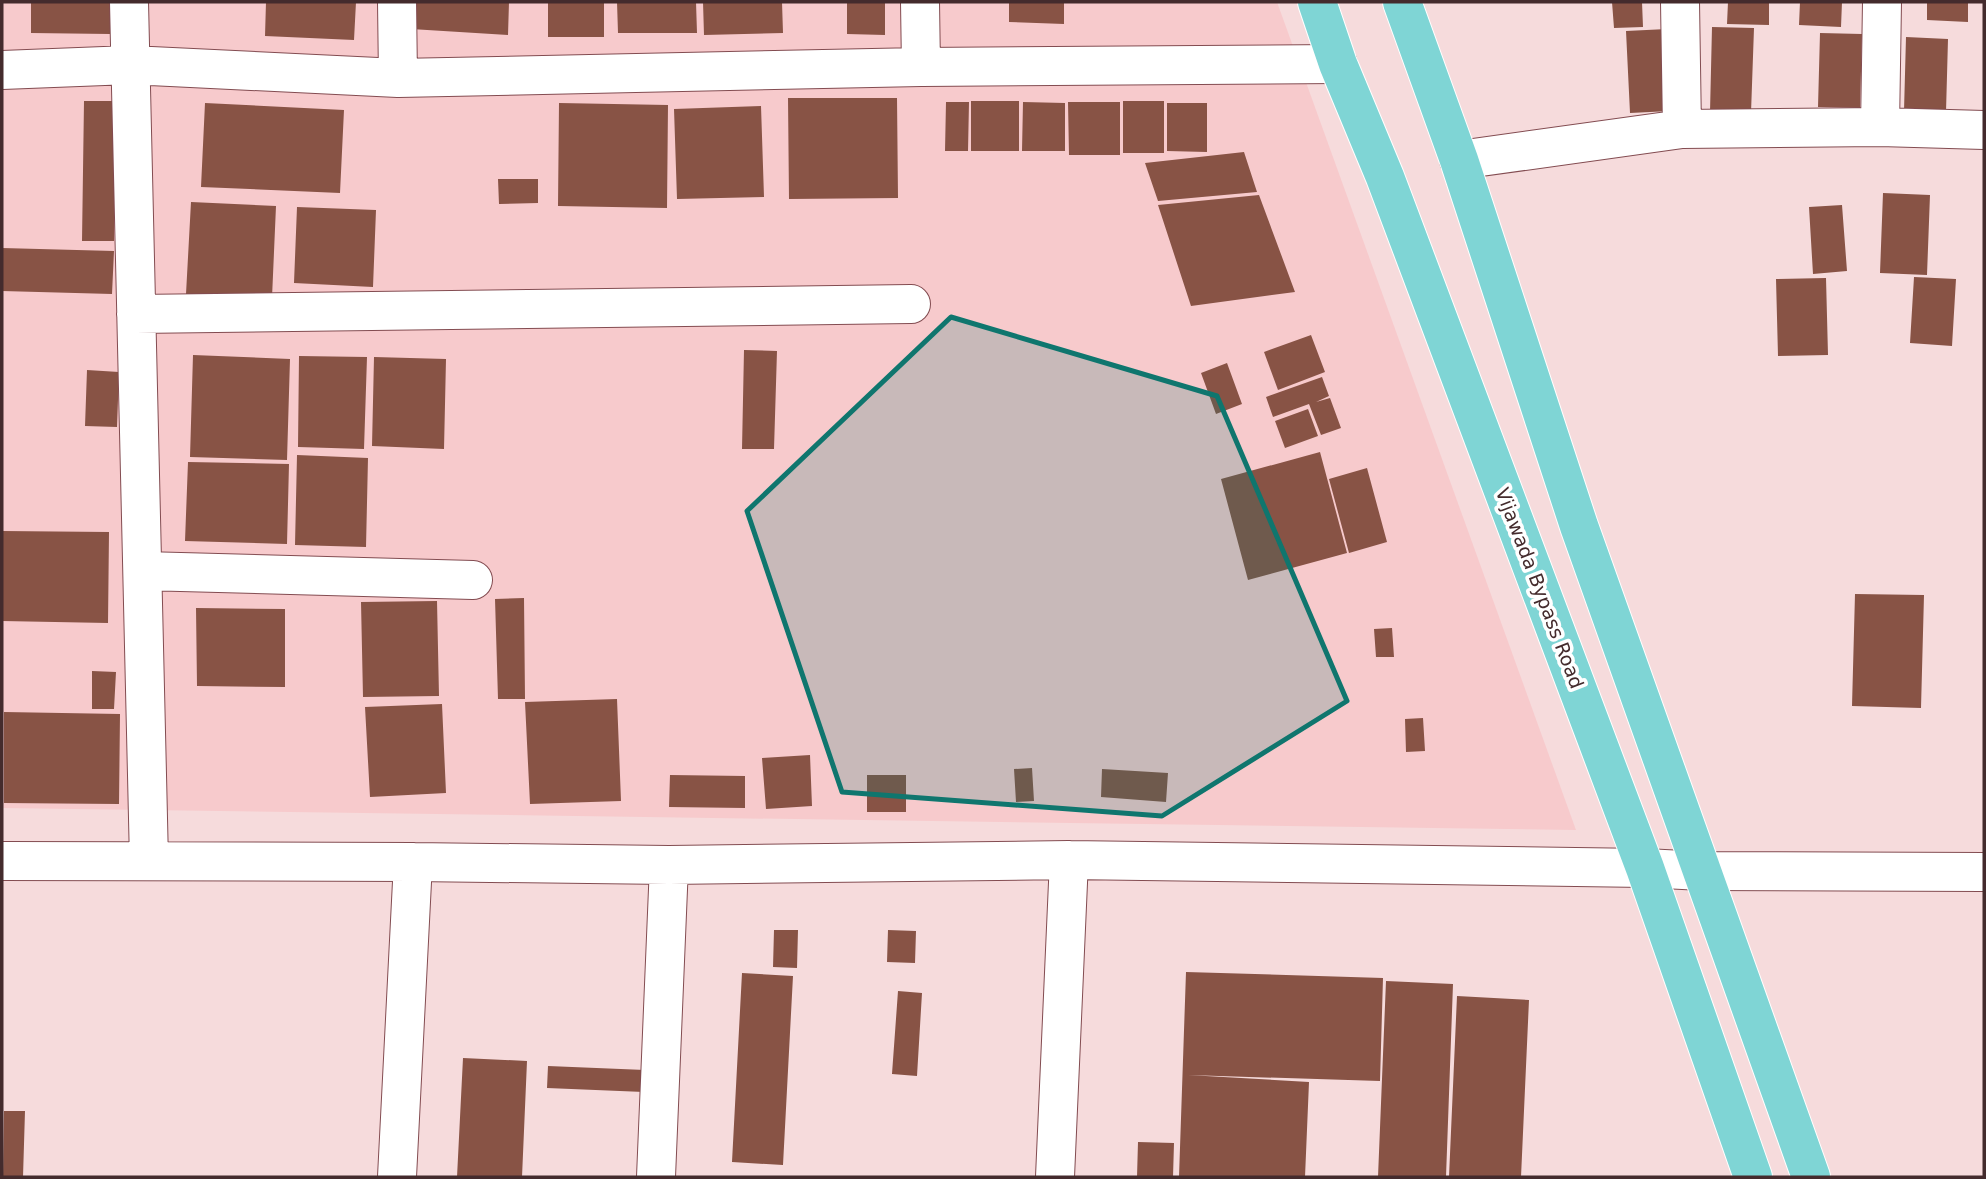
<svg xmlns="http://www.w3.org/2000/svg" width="1986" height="1179" font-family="'DejaVu Sans',sans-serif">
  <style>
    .built { fill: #f7cacc }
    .building { fill: #885345 }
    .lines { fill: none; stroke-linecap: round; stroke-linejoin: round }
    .minor-casing { stroke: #834c51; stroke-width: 40 }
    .major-casing { stroke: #fff; stroke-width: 40 }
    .minor { stroke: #fff; stroke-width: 38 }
    .major { stroke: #7fd5d5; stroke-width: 38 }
    .marked { fill: #0f766e; fill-opacity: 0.2; stroke: #0f766e; stroke-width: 5; stroke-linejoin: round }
    .labels { text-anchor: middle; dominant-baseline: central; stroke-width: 7; stroke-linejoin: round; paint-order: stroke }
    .street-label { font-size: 19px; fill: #442b2d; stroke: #fff }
  </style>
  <rect width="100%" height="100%" fill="#f6dbdc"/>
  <!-- built -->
  <path class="built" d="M2,2h1275l299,828 -1574,-22z"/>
  <!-- building -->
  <path class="building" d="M31,2h79v32l-79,-1z
    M266,2h90l-2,38 -89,-4z
    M412,2h97l-1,33 -97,-6z
    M548,2h56v35h-56z
    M617,2h79l1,31h-79z
    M703,2h79l1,31 -79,2z
    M847,2h38v33l-38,-1z
    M1009,2h55v22l-55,-2z
    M1612,2h30l1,25 -29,1z
    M1728,2h41v23l-42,-1z
    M1800,2h42l-1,25 -42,-2z
    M1927,2h41v20l-41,-2z
    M1712,27l42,1 -3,85 -41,-1z
    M1667,29l3,82 -40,2 -4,-82z
    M1820,33l42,1 -2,74 -42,-1z
    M1906,37l42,2 -2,73 -42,-1z
    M788,98h109l1,100 -109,1z
    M84,101h32l-2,140h-32z
    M971,101h48v50h-48z
    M1123,101h41v52h-41z
    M946,102h23l-1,49h-23z
    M1023,102l42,1v48h-43z
    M1068,102h52v53h-51z
    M205,103l139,7 -4,83 -139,-6z
    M559,103l109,2 -1,103 -109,-2z
    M1167,103h40v49l-40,-1z
    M761,106l3,91 -87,2 -3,-90z
    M1244,152l13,40 -99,9 -13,-38z
    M498,179h40v24l-39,1z
    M1883,193l47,2 -3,80 -47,-2z
    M1259,195l36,97 -104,14 -33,-101z
    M191,202l85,4 -4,92 -86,-4z
    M1842,205l5,66 -34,3 -4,-67z
    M297,207l79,3 -3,77 -79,-4z
    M2,248l112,3 -2,43 -110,-3z
    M1914,277l42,2 -4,67 -42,-3z
    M1826,278l2,77 -50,1 -2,-77z
    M1311,335l14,37 -47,18 -14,-38z
    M744,350l33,1 -3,98h-32z
    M193,355l97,4 -3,101 -97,-3z
    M299,356l68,1 -3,92 -66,-2z
    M374,357l72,2 -2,90 -72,-3z
    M1227,363l15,41 -26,10 -15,-41z
    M87,370l32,2 -2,55 -32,-1z
    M1322,377l7,19 -13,6 14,-4 11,30 -20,7 -12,-31 -36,13 -7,-20z
    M1308,409l10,27 -33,12 -10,-27z
    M1320,452l27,101 -99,27 -27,-101z
    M297,455l71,3 -2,89 -71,-2z
    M188,462l101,2 -2,80 -102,-3z
    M1367,468l20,74 -38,11 -20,-74z
    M2,531l107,1 -1,91 -106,-2z
    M1855,594l69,1 -3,113 -69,-2z
    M524,598l1,101h-27l-3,-100z
    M437,601l2,95 -76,1 -2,-95z
    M196,608l89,1v78l-88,-1z
    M1392,628l2,29h-18l-2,-28z
    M92,671l24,1 -2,37h-22z
    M617,699l4,102 -91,3 -5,-102z
    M442,704l4,89 -76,4 -5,-90z
    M4,712l116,2 -1,90 -115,-1z
    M1423,718l2,33 -19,1 -1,-33z
    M810,755l2,51 -46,3 -4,-51z
    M1032,768l2,33 -18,1 -2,-33z
    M1102,769l66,4 -2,29 -65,-5z
    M670,775l75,1v32l-76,-1z
    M867,775h39v37h-39z
    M774,930h24l-1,38 -24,-1z
    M888,930l28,1 -1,32 -28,-1z
    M1186,972l197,6 -3,103 -192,-6 121,7 -4,95h-126z
    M742,973l51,3 -10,189 -51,-3z
    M1386,981l67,3 -7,193h-68z
    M898,991l24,2 -5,83 -25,-2z
    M1457,996l72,4 -8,177h-72z
    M463,1058l64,3 -5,116h-65z
    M548,1066l97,4 -1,22 -97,-4z
    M4,1111h21l-2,66h-20z
    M1138,1142l36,1 -1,34h-36z"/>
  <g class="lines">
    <defs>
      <path id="minor" d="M129,2l20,859
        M397,2l1,76
        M920,2l1,65
        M1680,2l2,127
        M2,70l128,-5 268,13 523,-11 417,-3
        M1880,127l2,-125
        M1459,160l223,-31 198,-2 104,3
        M136,314l775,-10
        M143,571l330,9
        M2,861l411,1 256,3 400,-5 576,8 57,3 282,1
        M397,1177l16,-315
        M656,1177l13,-312
        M1055,1177l14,-317"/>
      <path id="major" d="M1317,2l21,62 47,113 260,691 108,309
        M1402,2l57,158 120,366 232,651"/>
    </defs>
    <!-- minor casing -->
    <use href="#minor" class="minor-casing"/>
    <!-- major casing -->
    <use href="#major" class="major-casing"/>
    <!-- minor -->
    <use href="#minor" class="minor"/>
    <!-- major -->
    <use href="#major" class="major"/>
  </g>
  <!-- marked area -->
  <path class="marked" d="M951,317l266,79 130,305 -185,115 -320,-24 -95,-281z"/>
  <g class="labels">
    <!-- street labels -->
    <g class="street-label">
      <text transform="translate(1540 588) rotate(69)">Vijawada Bypass Road</text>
    </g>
  </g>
  <!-- border -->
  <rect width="1986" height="1179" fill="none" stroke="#442b2d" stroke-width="7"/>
</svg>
